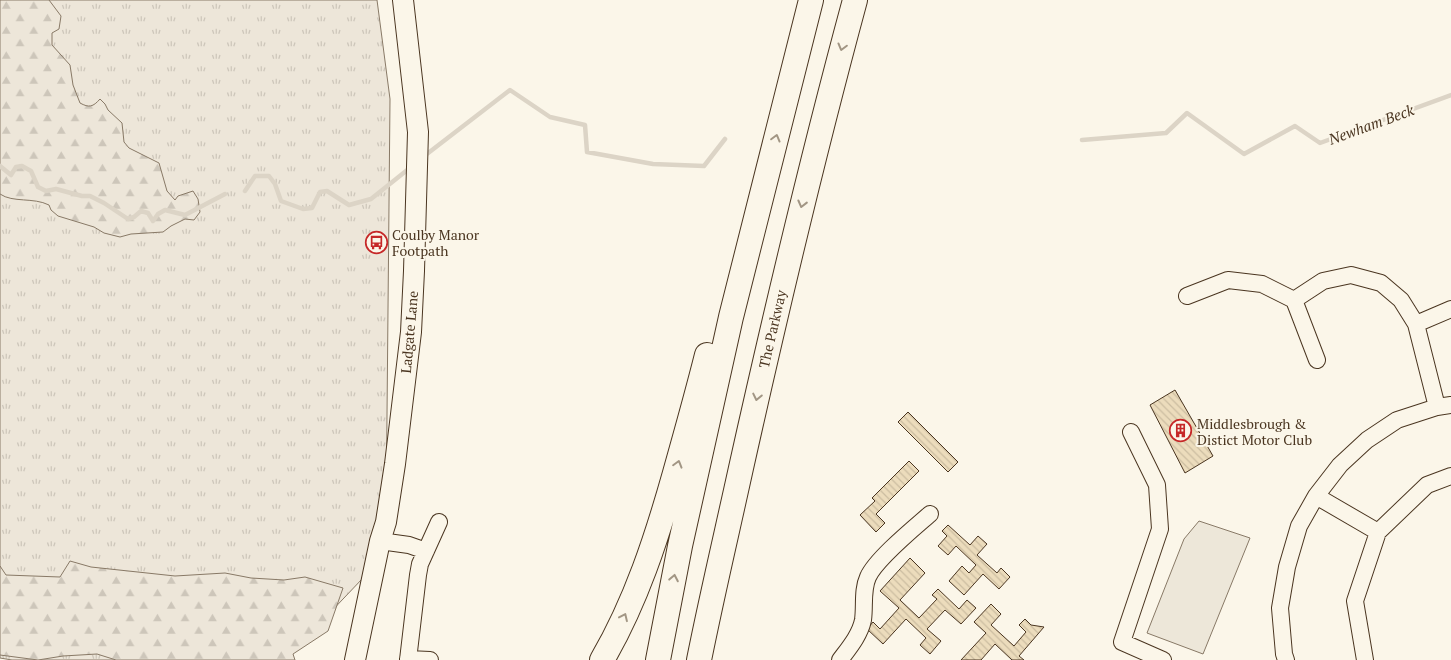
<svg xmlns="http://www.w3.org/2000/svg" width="1451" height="660" font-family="'PT Serif',serif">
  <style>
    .grass { fill: url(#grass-tufts); stroke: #887966 }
    .forest { fill: url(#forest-firs); stroke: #887966 }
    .parking { fill: #ede7d9; stroke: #887966 }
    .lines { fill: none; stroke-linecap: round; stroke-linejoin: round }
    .stream { stroke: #dcd4c6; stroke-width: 4.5 }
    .building { fill: url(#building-back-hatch); stroke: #4a3520 }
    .minor-casing { stroke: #4a3520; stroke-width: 18 }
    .major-casing { stroke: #4a3520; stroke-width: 22 }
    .highway-casing { stroke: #4a3520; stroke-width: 26 }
    .minor { stroke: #fbf6e9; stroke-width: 16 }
    .major { stroke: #fbf6e9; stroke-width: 20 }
    .highway { stroke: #fbf6e9; stroke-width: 24 }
    .oneway { stroke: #a29684 }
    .labels { text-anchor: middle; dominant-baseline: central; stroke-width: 4; stroke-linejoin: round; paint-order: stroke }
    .poi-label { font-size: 14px; fill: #4a3520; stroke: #fbf6e9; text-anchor: start }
    .street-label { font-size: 14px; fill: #4a3520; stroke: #fbf6e9 }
    .water-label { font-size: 15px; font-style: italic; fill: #4a3520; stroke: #fbf6e9 }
  </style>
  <defs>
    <pattern id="grass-tufts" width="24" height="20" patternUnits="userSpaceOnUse" patternTransform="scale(1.25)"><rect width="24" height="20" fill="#ede6d9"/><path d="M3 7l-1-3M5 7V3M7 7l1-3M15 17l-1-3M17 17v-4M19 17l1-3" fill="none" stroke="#cdc6ba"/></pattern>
    <pattern id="forest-firs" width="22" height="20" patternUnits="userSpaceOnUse" patternTransform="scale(1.25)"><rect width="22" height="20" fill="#ede6d9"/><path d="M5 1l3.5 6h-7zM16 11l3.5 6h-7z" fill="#cdc6ba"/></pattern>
    <pattern id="building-back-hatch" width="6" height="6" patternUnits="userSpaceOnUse" patternTransform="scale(1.25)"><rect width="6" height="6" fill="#ecdcbc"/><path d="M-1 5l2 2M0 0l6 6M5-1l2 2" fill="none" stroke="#ccbda1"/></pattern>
  </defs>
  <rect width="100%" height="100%" fill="#fbf6e9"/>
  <!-- grass -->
  <path class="grass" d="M0,0h377l13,99 -4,423 -23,56 -78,82h-273l-12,-2z"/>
  <!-- forest -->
  <path class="forest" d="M0,0h49l12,16 -2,13 -7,4v12l18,20 3,20 7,18c9,5 13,4 20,-4l5,5 3,6 14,13 2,19 5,6 30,15 8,28 8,9 3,-4 15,-5 5,8 2,13 -6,8 -9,-1 -14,7 -8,6 -32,2 -11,3 -16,-4 -10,-6 -36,-11 -7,-6 -2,-5c-16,-8 -36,-2 -49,-11z
    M70,561l21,6 84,9 50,-3 26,5 33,2 21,-3 38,11 -15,43 -35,23 2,6h-179l-19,-6 -34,2 -25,4 -38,-5v-89l6,9 54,2z"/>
  <!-- parking -->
  <path class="parking" d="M1199,521l51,17 -47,116 -56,-21 37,-94z"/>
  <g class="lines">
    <!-- stream -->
    <path class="stream" d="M1082,140l84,-7 21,-20 57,41 51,-28 25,17 131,-48
      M423,157l87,-67 40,27 35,8 2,27 66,12 51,2 21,-27
      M0,166l11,9 5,-8 6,-1 9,5 7,16 8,4 10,-2 26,7h8l14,7 24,16 6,-2 7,-6 7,2 5,8 5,-7 7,-4 20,5 40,-21
      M245,191l10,-15h14l6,8 6,17 22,8 9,-1 8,-16 7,-1 22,14 22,-6 40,-32"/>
  </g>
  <!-- building -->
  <path class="building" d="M1175,390l38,66 -28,17 -35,-68z
    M908,412l50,50 -10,10 -50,-50z
    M909,461l10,10 -43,43 9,9 -9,9 -16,-17 15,-14 -3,-3z
    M948,525l22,20 8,-9 9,8 -10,11 20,18 4,-5 9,9 -11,12 -16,-15 -19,21 -15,-14 13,-15 7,7 7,-8 -20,-19 -8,9 -10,-9 9,-10 -5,-5z
    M910,558l15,15 -25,27 19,18 18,-19 -5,-4 6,-6 21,20 8,-9 9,8 -15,16 -16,-14 -18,19 14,12 -11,13 -10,-9 6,-7 -20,-19 -23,25 -16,-15 6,-7 7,7 19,-21 -19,-17z
    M991,604l10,10 -10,11 23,21 12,-14 -7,-7 6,-6 6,6 13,2 -25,29 5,4h-12l-17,-16 -14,16h-20l25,-27 -12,-11z"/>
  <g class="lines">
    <defs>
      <path id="minor" d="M1187,296l41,-16 34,4 32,16 29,-19 28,-6 30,8 20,17 15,24 21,83
        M1294,300l23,60
        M1416,324l35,-15
        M1131,432l26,53 3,44 -38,113 41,18
        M1316,496l62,36
        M380,541l29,4 17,6
        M408,659l22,1
        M408,660l10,-85 2,-11 19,-42
        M840,660c9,-12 20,-25 23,-40 2,-14 -1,-30 5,-43 8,-18 46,-49 62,-63
        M1286,660l-2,-6 -4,-46 7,-41 12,-41 17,-30 24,-31 27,-25 30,-20 40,-13 14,-2
        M1365,660l-10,-59 23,-69 49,-47 24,-9"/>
      <path id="major" d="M355,660l25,-119 6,-19 9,-58 16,-132 3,-61 4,-139 -15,-132"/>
      <path id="highway" d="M602,660c34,-58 55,-123 73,-187 11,-39 22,-78 32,-118
        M658,660l22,-114 51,-229 80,-317
        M699,660c13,-65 28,-128 42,-192 35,-157 72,-313 114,-468"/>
    </defs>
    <!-- minor casing -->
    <use href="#minor" class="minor-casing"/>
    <!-- major casing -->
    <use href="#major" class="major-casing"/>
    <!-- highway casing -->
    <use href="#highway" class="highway-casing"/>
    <!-- minor -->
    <use href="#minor" class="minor"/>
    <!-- major -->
    <use href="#major" class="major"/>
    <!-- highway -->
    <use href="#highway" class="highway"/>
  </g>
  <!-- one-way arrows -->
  <defs><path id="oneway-chevron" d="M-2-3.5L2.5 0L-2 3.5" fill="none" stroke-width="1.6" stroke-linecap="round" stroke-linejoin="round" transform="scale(1.25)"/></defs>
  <g class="oneway">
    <use href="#oneway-chevron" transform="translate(842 47) rotate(105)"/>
    <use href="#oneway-chevron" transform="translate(776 138) rotate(-75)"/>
    <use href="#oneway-chevron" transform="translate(802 204) rotate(104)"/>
    <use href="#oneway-chevron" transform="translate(757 397) rotate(102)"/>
    <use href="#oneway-chevron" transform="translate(678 464) rotate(-74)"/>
    <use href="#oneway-chevron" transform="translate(674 578) rotate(-79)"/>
    <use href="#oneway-chevron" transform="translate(624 617) rotate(-65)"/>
  </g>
  <!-- icons -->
  <defs>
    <symbol id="bus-ring" viewBox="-11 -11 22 22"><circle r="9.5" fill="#fbf6e9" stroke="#c62828" stroke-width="1.5"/><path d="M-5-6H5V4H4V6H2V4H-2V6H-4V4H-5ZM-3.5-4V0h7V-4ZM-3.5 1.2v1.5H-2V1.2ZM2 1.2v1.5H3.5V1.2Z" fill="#c62828"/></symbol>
    <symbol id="building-ring" viewBox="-11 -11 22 22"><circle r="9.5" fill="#fbf6e9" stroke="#c62828" stroke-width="1.5"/><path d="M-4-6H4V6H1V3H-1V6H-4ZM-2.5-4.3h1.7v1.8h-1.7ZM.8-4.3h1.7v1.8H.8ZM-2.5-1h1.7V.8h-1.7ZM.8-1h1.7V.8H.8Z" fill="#c62828"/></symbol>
  </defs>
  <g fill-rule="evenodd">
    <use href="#bus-ring" x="364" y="230" width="25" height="25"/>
    <use href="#building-ring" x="1168" y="418" width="25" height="25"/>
  </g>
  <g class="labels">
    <!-- poi labels -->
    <g class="poi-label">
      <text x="392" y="234">Coulby Manor<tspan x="392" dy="16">Footpath</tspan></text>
      <text x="1197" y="423">Middlesbrough &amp;<tspan x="1197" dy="16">Distict Motor Club</tspan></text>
    </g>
    <!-- street labels -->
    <g class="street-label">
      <text transform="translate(772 329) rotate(-77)">The Parkway</text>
      <text transform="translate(409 332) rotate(-85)">Ladgate Lane</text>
    </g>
    <!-- water labels -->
    <g class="water-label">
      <text transform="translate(1371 124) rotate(-20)">Newham Beck</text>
    </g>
  </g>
</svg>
